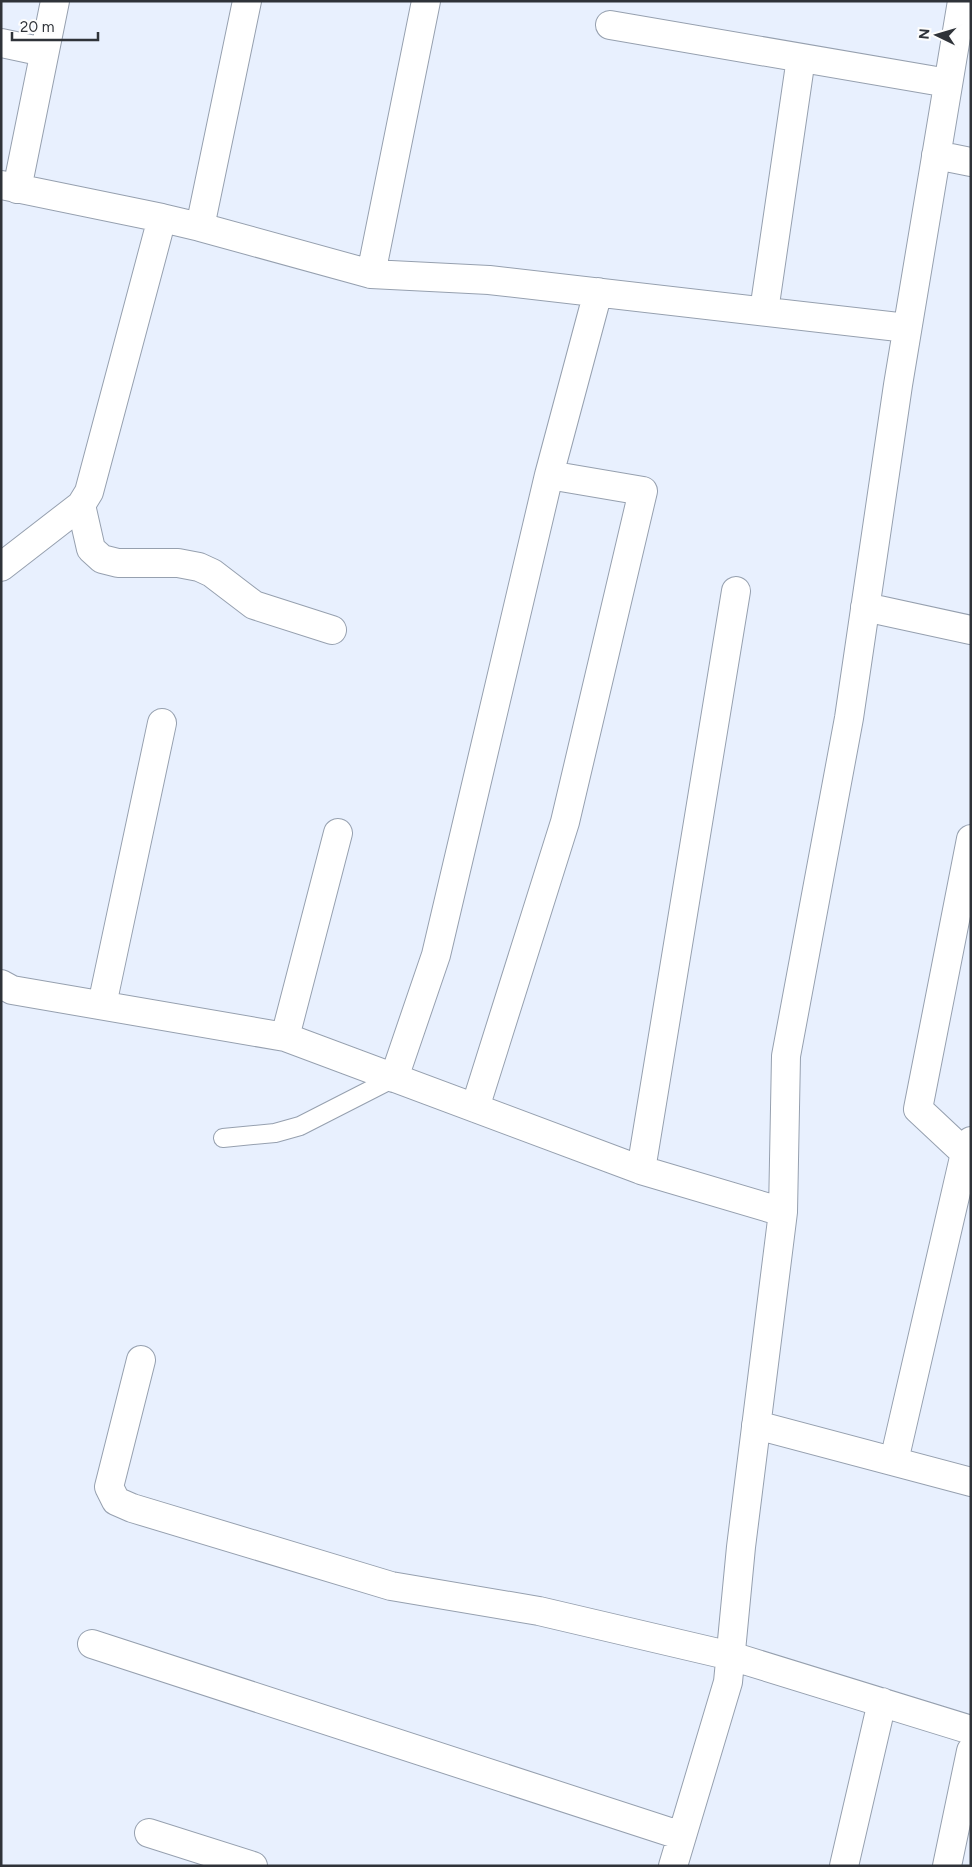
<svg xmlns="http://www.w3.org/2000/svg" width="972" height="1867" font-family="Figtree,sans-serif">
  <style>
    .lines { fill: none; stroke-linecap: round; stroke-linejoin: round }
    .service-casing { stroke: #96a0af; stroke-width: 20 }
    .minor-casing { stroke: #96a0af; stroke-width: 30 }
    .service { stroke: #fff; stroke-width: 18 }
    .minor { stroke: #fff; stroke-width: 28 }
  </style>
  <rect width="100%" height="100%" fill="#e8f0fe"/>
  <g class="lines">
    <defs>
      <path id="service" d="M223,1138l52,-5 25,-7 94,-48"/>
      <path id="minor" d="M610,25l338,58
        M1,43l43,9
        M936,155l35,7
        M1,185l161,33 38,9 47,-226
        M17,189l38,-188
        M200,227l171,47 55,-273
        M371,274l118,6 418,48
        M764,311l37,-253
        M81,505l10,44 11,10 16,4h60l21,4 13,6 42,32 78,25
        M1,567l80,-62 8,-13 73,-274
        M865,607l106,23
        M1,984l11,6 273,47 356,133 142,42
        M102,1005l60,-282
        M285,1037l53,-204
        M394,1078l42,-123 113,-480 49,-183
        M475,1108l90,-286 78,-331 -94,-16
        M965,1153l-47,-44 53,-270
        M641,1170l95,-579
        M141,1360l-32,127 7,14 16,7 259,78 148,25 192,45 240,74
        M756,1425l215,57
        M894,1461l71,-308 6,-12
        M92,1644l590,192
        M149,1833l104,33
        M673,1866l55,-184 13,-135 42,-335 3,-156 63,-338 49,-333 64,-384
        M844,1866l38,-164
        M947,1866l24,-115"/>
    </defs>
    <!-- service casing -->
    <use href="#service" class="service-casing"/>
    <!-- minor casing -->
    <use href="#minor" class="minor-casing"/>
    <!-- service -->
    <use href="#service" class="service"/>
    <!-- minor -->
    <use href="#minor" class="minor"/>
  </g>
  <!-- border -->
  <rect width="972" height="1867" fill="none" stroke="#2f3339" stroke-width="5"/>
  <!-- north arrow -->
  <g transform="translate(937 35) rotate(275)" stroke="#fdfdfd" stroke-width="4" paint-order="stroke">
  <path d="M0-4L9 19L0 12L-9 19Z" fill="#2f3339"/>
  <text y="-8" font-size="14" font-weight="bold" text-anchor="middle" fill="#2f3339">N</text>
  </g>
  <!-- scale -->
  <path d="M12 32v8h86v-8" fill="none" stroke="#2f3339" stroke-width="2.5"/>
  <text x="20" y="32" font-size="15" fill="#2f3339" stroke="#fdfdfd" stroke-width="4" paint-order="stroke">20 m</text>
</svg>
